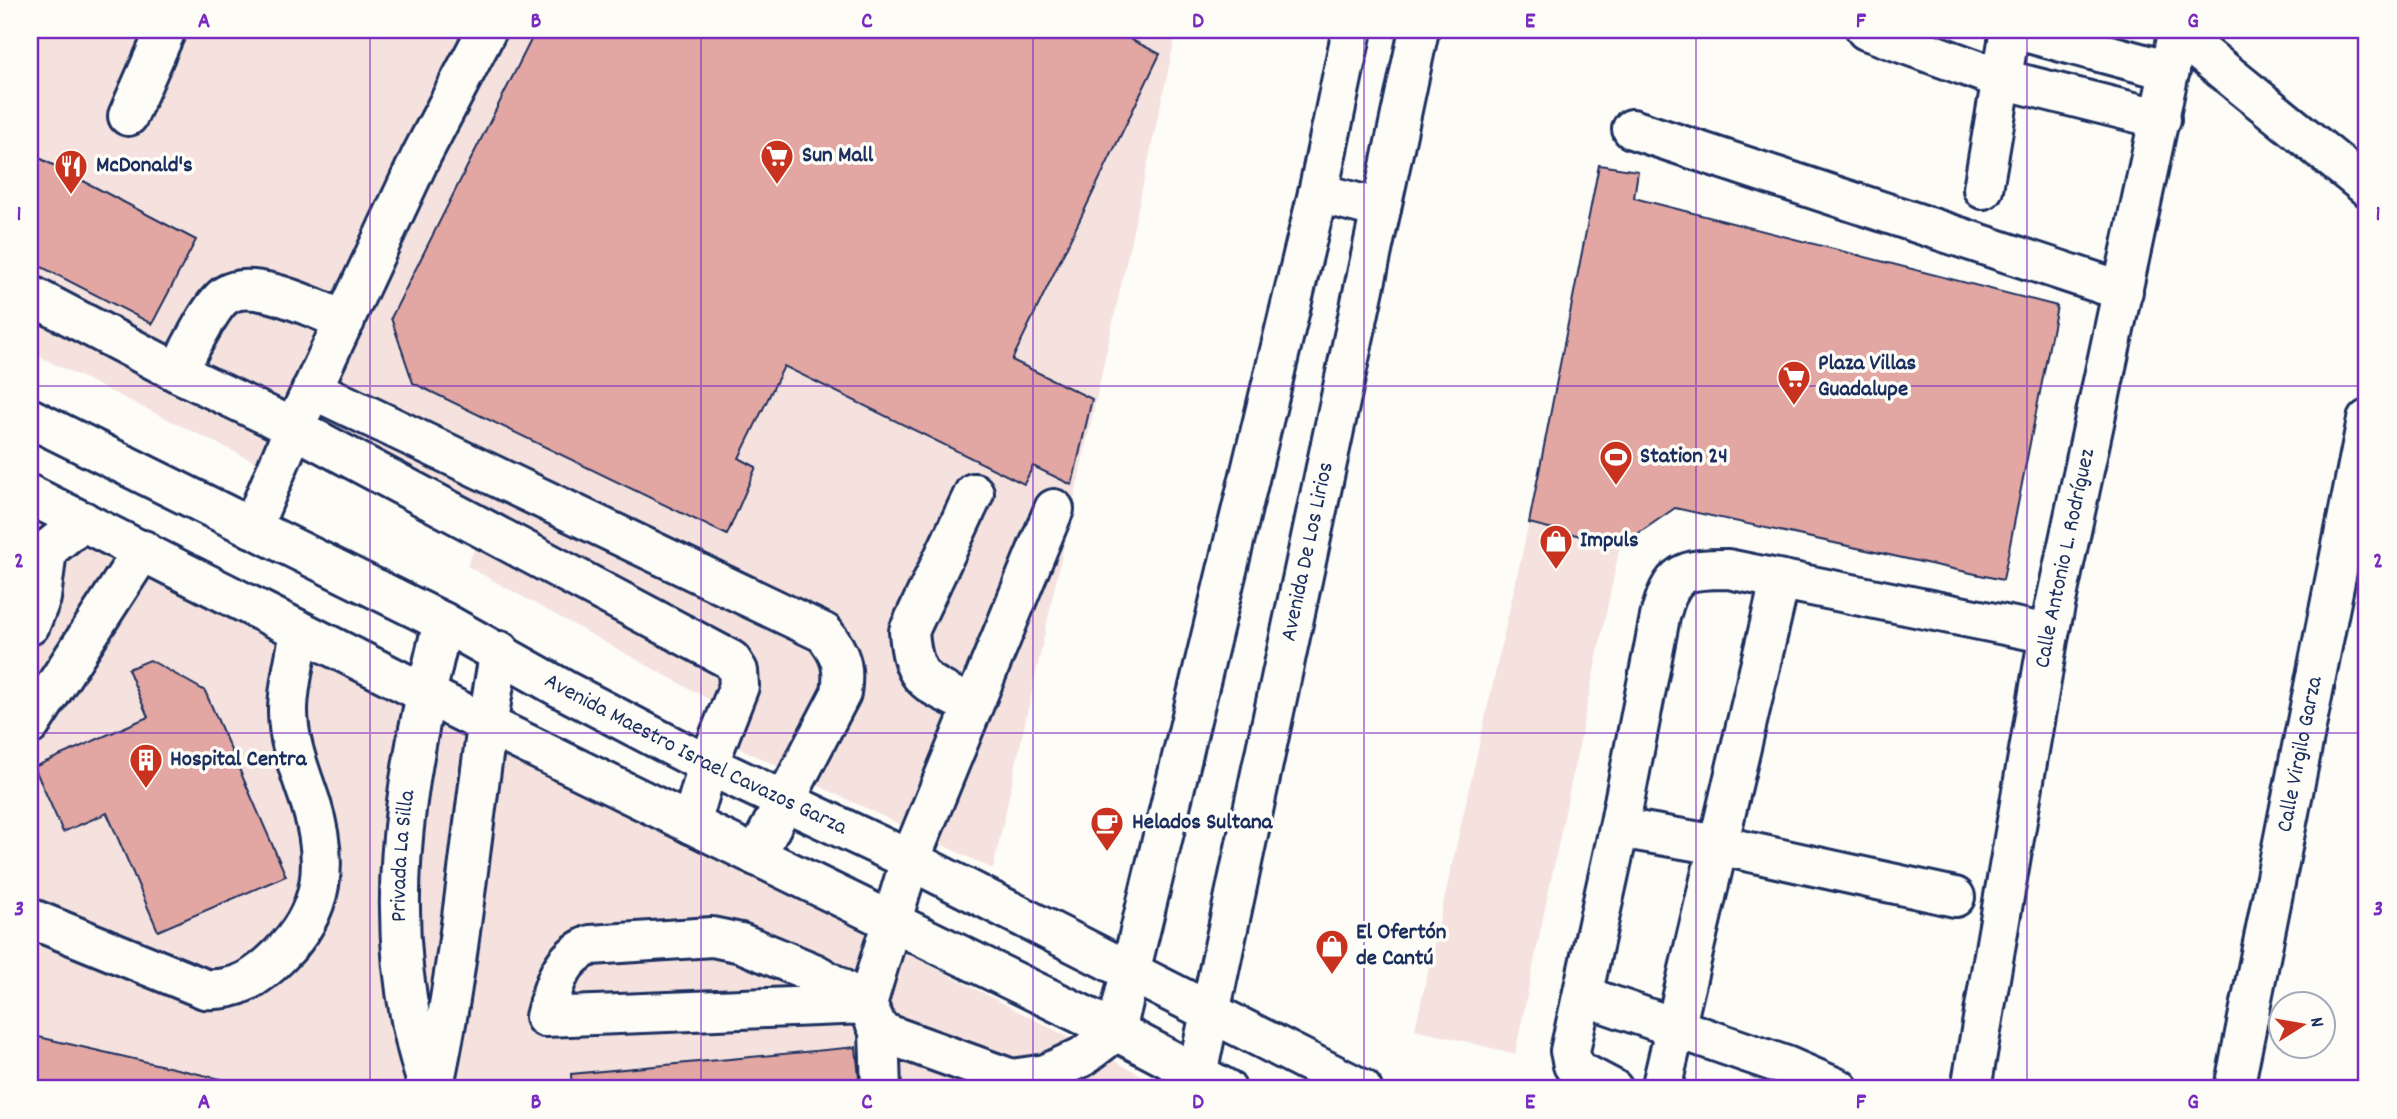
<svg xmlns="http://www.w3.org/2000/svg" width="2397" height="1119" font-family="Dekko,sans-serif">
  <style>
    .built { fill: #f5e2de }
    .building { fill: #e2a7a3; stroke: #1b2f5e; stroke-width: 2 }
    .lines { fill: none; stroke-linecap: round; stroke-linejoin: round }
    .minor-casing { stroke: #1b2f5e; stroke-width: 44 }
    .major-casing { stroke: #1b2f5e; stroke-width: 44 }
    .minor { stroke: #fdfcf7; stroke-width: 38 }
    .major { stroke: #fdfcf7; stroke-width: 38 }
    .grid { fill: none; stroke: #7b2cbf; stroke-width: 2; stroke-opacity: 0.55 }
    .labels { text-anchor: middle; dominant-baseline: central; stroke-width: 7; stroke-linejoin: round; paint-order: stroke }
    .poi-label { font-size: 23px; font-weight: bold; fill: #1b2f5e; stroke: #fdfcf7; text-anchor: start }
    .street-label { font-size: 23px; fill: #1b2f5e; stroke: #fdfcf7 }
    .neatline { fill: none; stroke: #7b2cbf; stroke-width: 2.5 }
    .grid-label { font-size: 23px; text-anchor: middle; font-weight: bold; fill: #7b2cbf }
  </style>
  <rect width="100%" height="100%" fill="#fdfcf7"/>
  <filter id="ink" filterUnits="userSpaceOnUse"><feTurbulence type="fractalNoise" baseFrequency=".0143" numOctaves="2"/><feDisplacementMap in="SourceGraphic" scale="14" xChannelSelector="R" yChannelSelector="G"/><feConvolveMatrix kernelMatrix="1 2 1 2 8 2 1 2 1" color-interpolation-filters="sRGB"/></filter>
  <g filter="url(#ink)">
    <!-- built -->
    <path class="built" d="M30,30h1147l-184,839 -256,-122 -3,-6 5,-25 -272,-150 10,-22 -165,-85 -12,5 -10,15 -260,-127z
      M30,497l1138,592h-1138z
      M1529,523l91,23 -105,508 -100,-25z"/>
    <!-- building -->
    <path class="building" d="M536,30h576l48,24 -148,306 80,39 -20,86 -39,-19 -9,18 -240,-118 -45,92 17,9 -29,68 -314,-152 -22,-65z
      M30,153l166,87 -44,84 -122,-63z
      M1599,165l39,6 -4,27 423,108 -54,274 -328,-72 -55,38 -91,-23z
      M150,660l55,31 81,185 -128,55 -51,-118 -44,19 -29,-65 114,-50 -20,-48z
      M30,1035l234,54h-234z
      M856,1047l4,42h-288l-1,-15z"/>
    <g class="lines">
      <defs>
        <g id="minor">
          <path d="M1866,30l136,49 159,40"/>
          <path d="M2017,30l153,41"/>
          <path d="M2177,33l190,154"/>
          <path d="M128,116l38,-86"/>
          <path d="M1632,129l491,162"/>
          <path d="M1983,189l27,-159"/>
          <path d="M1318,193l63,16"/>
          <path d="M30,295l147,77 117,56 437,232 7,11 1,15 -31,79 -17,59"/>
          <path d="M177,372c11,-18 33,-67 49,-77 28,-18 91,15 119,26"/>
          <path d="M312,389l512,244c17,21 21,34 17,60l-85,163"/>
          <path d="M1054,509l-144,351 -43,144 -322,13c8,-30 14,-59 46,-72l121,-8 29,6 73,30 53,31 12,27 133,48 34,-5 36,-17 34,-26 202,-838 34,-163"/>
          <path d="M252,528l42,-100 127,-272 66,-126"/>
          <path d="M30,625l11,-27 6,-48 36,-29"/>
          <path d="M972,706c-44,-24 -59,-21 -63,-75l65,-138"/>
          <path d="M30,725l113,-175"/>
          <path d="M1619,828l99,17 237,52"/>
          <path d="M30,918l175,71c32,2 52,-11 74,-33 46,-45 50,-93 32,-152 -10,-31 -23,-60 -23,-93 0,-26 8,-54 12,-80"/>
          <path d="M1584,996l202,70 53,23"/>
          <path d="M879,1031l2,58"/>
          <path id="s1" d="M1197,1074l222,-1044"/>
          <path id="s2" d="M429,1089c-53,-159 -25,-308 14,-467"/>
          <path d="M433,1089c32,-144 39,-292 67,-438"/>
          <path d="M1613,1089l-36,-19 -4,-5 -3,-14 49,-223 41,-211c12,-46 22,-48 68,-48l321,65"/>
          <path d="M1661,1089l119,-508"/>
          <path id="s3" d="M1971,1089l78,-455 129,-604"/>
          <path id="s4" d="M2234,1089l133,-669"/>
        </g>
        <g id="major">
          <path id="s5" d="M30,418l413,204 123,69 142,74 202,95 452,229"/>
          <path d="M30,495l456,229 630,307 110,58"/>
        </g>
      </defs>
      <!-- minor casing -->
      <use href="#minor" class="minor-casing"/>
      <!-- major casing -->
      <use href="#major" class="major-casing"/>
      <!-- minor -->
      <use href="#minor" class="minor"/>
      <!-- major -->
      <use href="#major" class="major"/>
    </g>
  </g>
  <!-- grid -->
  <path class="grid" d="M370,30v1059M701,30v1059M1033,30v1059M1364,30v1059M1696,30v1059M2027,30v1059M30,386h2337M30,733h2337"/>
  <!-- icons -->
  <defs>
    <symbol id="supermarket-pin" viewBox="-11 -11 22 30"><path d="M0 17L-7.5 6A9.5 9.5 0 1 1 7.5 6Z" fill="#c8321e" stroke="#fdfcf7"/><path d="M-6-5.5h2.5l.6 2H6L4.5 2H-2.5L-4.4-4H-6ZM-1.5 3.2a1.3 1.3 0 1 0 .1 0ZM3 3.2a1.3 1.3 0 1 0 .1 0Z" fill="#fff"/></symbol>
    <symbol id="restaurant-pin" viewBox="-11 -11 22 30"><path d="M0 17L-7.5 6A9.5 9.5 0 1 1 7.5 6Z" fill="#c8321e" stroke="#fdfcf7"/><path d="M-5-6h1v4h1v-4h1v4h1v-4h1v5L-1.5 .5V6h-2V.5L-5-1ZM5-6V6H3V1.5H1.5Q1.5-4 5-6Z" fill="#fff"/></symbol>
    <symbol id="stadium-pin" viewBox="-11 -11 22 30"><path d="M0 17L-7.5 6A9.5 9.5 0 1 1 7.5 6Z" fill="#c8321e" stroke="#fdfcf7"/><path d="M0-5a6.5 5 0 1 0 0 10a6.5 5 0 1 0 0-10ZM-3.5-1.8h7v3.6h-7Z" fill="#fff"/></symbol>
    <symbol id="shop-pin" viewBox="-11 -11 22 30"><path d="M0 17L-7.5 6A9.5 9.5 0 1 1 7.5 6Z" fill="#c8321e" stroke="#fdfcf7"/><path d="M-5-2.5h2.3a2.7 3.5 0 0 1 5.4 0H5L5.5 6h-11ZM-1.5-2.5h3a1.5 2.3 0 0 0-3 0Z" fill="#fff"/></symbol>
    <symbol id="building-pin" viewBox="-11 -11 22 30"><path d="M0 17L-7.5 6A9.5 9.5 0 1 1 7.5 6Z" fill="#c8321e" stroke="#fdfcf7"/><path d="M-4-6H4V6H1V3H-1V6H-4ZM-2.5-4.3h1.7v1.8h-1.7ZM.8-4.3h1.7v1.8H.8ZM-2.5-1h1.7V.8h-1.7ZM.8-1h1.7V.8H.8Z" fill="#fff"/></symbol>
    <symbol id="cafe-pin" viewBox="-11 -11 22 30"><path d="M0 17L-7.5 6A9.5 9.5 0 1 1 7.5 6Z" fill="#c8321e" stroke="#fdfcf7"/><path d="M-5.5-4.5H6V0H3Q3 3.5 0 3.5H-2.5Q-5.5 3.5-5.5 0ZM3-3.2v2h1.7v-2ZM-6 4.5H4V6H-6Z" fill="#fff"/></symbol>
  </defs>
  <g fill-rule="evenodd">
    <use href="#supermarket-pin" x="758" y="137" width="38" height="52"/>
    <use href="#restaurant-pin" x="52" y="147" width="38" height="52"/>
    <use href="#supermarket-pin" x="1775" y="358" width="38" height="52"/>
    <use href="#stadium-pin" x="1597" y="438" width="38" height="52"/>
    <use href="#shop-pin" x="1537" y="522" width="38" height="52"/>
    <use href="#building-pin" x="127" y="741" width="38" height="52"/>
    <use href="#cafe-pin" x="1088" y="804" width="38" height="52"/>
    <use href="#shop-pin" x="1313" y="927" width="38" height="52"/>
  </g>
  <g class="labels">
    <!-- poi labels -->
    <g class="poi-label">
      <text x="802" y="156">Sun Mall</text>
      <text x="96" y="166">McDonald's</text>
      <text x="1818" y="364">Plaza Villas<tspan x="1818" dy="26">Guadalupe</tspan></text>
      <text x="1640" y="457">Station 24</text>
      <text x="1580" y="541">Impuls</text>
      <text x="170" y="760">Hospital Centra</text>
      <text x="1132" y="823">Helados Sultana</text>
      <text x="1356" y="933">El Ofertón<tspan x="1356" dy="26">de Cantú</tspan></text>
    </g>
    <!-- street labels -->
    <g class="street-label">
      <text stroke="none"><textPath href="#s1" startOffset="534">Avenida De Los Lirios</textPath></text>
      <text stroke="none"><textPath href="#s3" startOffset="539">Calle Antonio L. Rodríguez</textPath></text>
      <text stroke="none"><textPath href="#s5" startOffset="746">Avenida Maestro Israel Cavazos Garza</textPath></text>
      <text stroke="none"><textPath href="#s4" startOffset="341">Calle Virgilo Garza</textPath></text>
      <text stroke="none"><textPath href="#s2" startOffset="236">Privada La Silla</textPath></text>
    </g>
  </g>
  <!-- margin -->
  <rect width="2397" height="1119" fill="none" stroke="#fdfcf7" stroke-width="77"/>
  <!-- north arrow -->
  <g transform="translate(2302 1025) rotate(79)"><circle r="33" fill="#fdfcf7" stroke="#a3aaba" stroke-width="2"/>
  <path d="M0-5L12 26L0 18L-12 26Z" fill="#c8321e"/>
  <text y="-10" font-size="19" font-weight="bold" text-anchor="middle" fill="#1b2f5e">N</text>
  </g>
  <rect x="38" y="38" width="2320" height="1042" class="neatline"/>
  <g class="grid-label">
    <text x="204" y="27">A</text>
    <text x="536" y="27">B</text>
    <text x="867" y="27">C</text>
    <text x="1198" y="27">D</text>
    <text x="1530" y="27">E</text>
    <text x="1861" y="27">F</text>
    <text x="2193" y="27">G</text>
    <text x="19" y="220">1</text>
    <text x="2378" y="220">1</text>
    <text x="19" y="567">2</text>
    <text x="2378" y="567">2</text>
    <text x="19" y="915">3</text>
    <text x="2378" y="915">3</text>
    <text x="204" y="1108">A</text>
    <text x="536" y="1108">B</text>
    <text x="867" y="1108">C</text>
    <text x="1198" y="1108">D</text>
    <text x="1530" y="1108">E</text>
    <text x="1861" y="1108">F</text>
    <text x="2193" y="1108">G</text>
  </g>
</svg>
